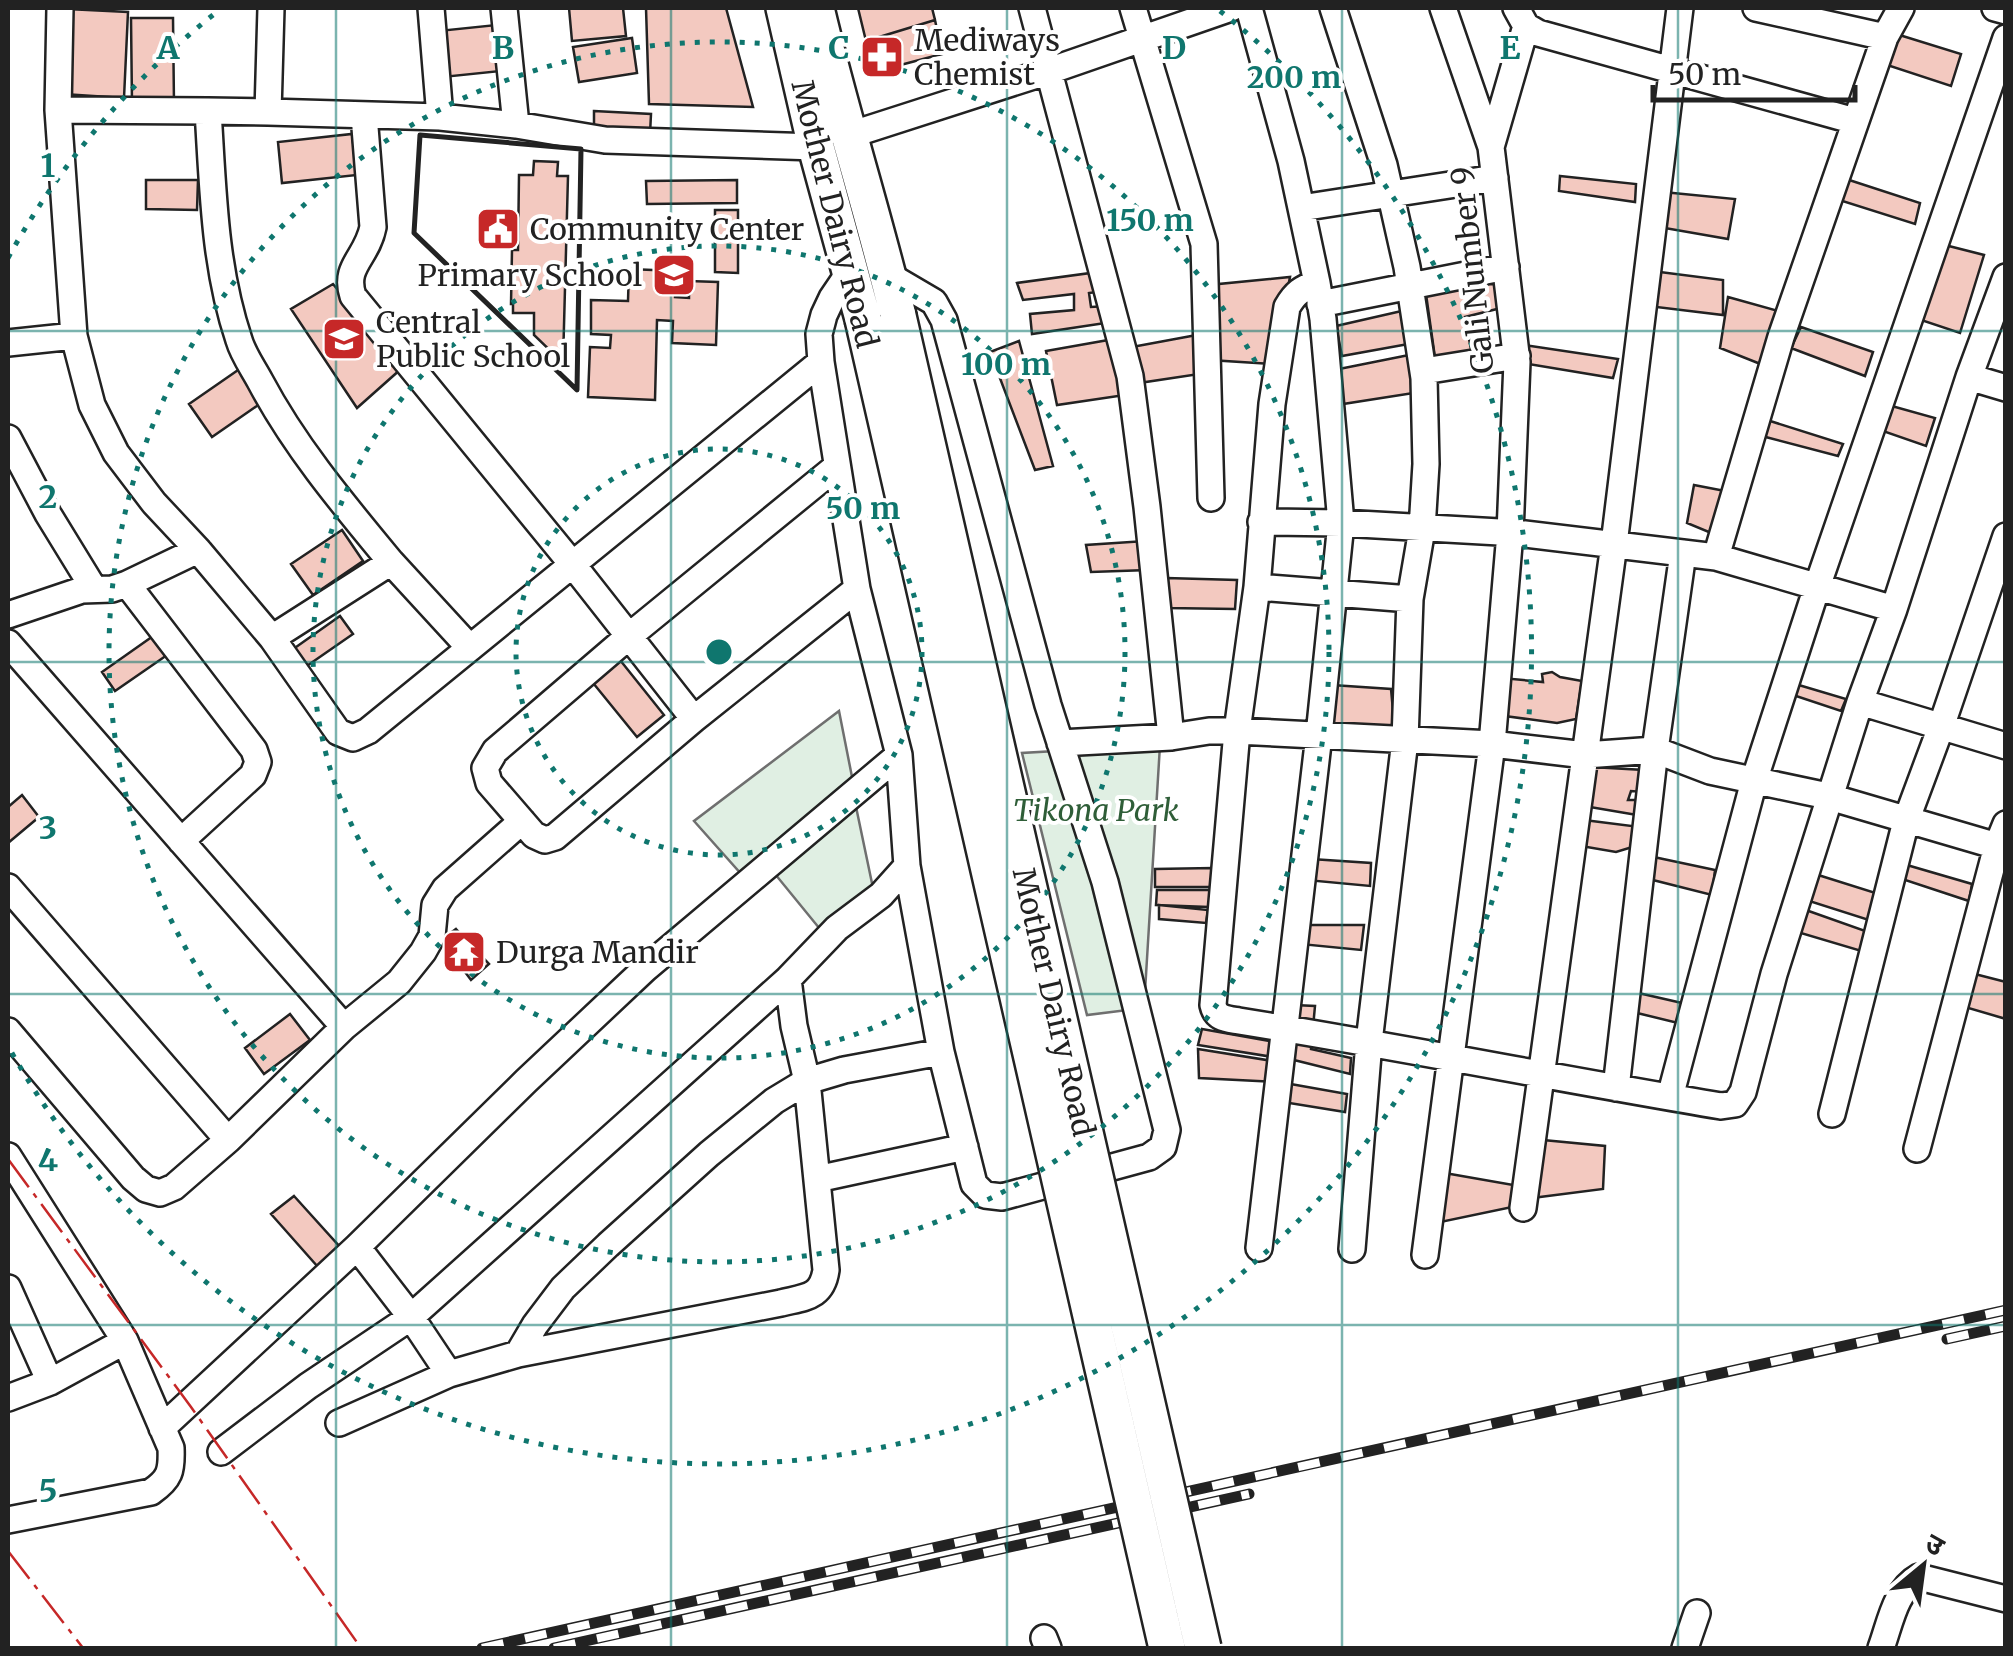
<svg xmlns="http://www.w3.org/2000/svg" width="2013" height="1656" font-family="Merriweather,'Noto Sans Devanagari',serif">
  <style>
    .green { fill: #e0efe3; stroke: #6f6f6f; stroke-width: 2.5 }
    .building { fill: #f3c9c0; stroke: #222; stroke-width: 2.5 }
    .lines { fill: none; stroke-linecap: round; stroke-linejoin: round }
    .street-casing { stroke: #222; stroke-width: 30 }
    .secondary-casing { stroke: #222; stroke-width: 40 }
    .street { stroke: #fff; stroke-width: 25 }
    .secondary { stroke: #fff; stroke-width: 35 }
    .rail-casing { stroke: #222; stroke-width: 11 }
    .rail { stroke: #fff; stroke-width: 8; stroke-dasharray: 22; stroke-linecap: butt }
    .secondary-bridge-casing { stroke: #222; stroke-width: 40; stroke-linecap: butt }
    .secondary-bridge { stroke: #fff; stroke-width: 35 }
    .wall { stroke: #222; stroke-width: 5 }
    .power { stroke: #c62828; stroke-width: 2.5; stroke-dasharray: 35 8 5 8; stroke-linecap: butt }
    .grid { fill: none; stroke: #0f766e; stroke-width: 2.5; stroke-opacity: 0.55 }
    .ring { fill: none; stroke: #0f766e; stroke-width: 5; stroke-dasharray: 5 10 }
    .labels { text-anchor: middle; dominant-baseline: central; stroke-width: 8; stroke-linejoin: round; paint-order: stroke }
    .poi-label { font-size: 30px; fill: #222; stroke: #fff; text-anchor: start }
    .street-label { font-size: 30px; fill: #222; stroke: #fff }
    .park-label { font-size: 30px; font-style: italic; fill: #2f5e38; stroke: #fff }
    .grid-label { font-size: 32px; text-anchor: middle; font-weight: bold; fill: #0f766e; stroke: #fff; stroke-width: 8; stroke-linejoin: round; paint-order: stroke }
    .centre { fill: #0f766e; stroke: #fff; stroke-width: 5 }
    .ring-label { font-size: 30px; text-anchor: middle; font-weight: bold; fill: #0f766e; stroke: #fff; stroke-width: 8; stroke-linejoin: round; paint-order: stroke }
  </style>
  <rect width="100%" height="100%" fill="#fff"/>
  <!-- green -->
  <path class="green" d="M839,711l15,76 -111,89 -49,-55z
    M1160,745l-16,263 -57,7 -65,-262z
    M855,802l18,86 -49,46 -49,-60z"/>
  <!-- building -->
  <path class="building" d="M569,8h54l3,28 -54,5z
    M646,8h80l27,99 -104,-3z
    M858,8h74l3,12 -69,21z
    M67,9l61,3 -4,86 -61,-4z
    M131,18h42l1,86h-42z
    M935,20l7,34 -68,18 -8,-31z
    M496,25l5,46 -58,6 -5,-46z
    M1893,33l68,21 -10,32 -67,-22z
    M632,38l5,35 -58,9 -6,-35z
    M594,111l57,3 -1,20 -56,-2z
    M352,134l5,41 -75,8 -4,-41z
    M534,161l24,1 -1,14h11l-5,187 -29,-28v-22h-21v-9h-2l1,-54h6l1,-75h14z
    M1560,176l76,8 -1,18 -76,-11z
    M1843,178l77,25 -5,21 -79,-25z
    M146,180h52l-1,30 -51,-1z
    M737,180v23l-90,1 -1,-23z
    M1663,192l72,7 -7,40 -69,-12z
    M715,210h23v63l-23,-1z
    M1933,242l51,13 -24,78 -48,-16z
    M629,269l47,2 -1,26 14,1v-17l29,1 -2,63 -44,-2 1,-22 -16,-1 -2,80 -67,-3 2,-50 20,1 1,-13 -20,-1v-34l37,1z
    M1652,271l71,9v35l-75,-9z
    M1098,272l5,19 -14,2 2,14 16,-1 5,16 -80,12 -2,-20 44,-4v-16l-51,6 -6,-17z
    M1502,272l3,35 -40,10 7,38 -36,10 -11,-78z
    M1290,277l-17,87 -63,-4 -1,-75z
    M333,284l69,84 -45,40 -66,-99z
    M1728,297l54,15 -19,53 -43,-17z
    M1406,310l8,33 -72,13 -6,-30z
    M1801,327l72,25 -8,24 -74,-28z
    M1202,334l4,39 -67,10 -7,-36z
    M1114,339l11,56 -68,10 -11,-54z
    M1019,341l34,125 -18,4 -45,-118z
    M1524,345l94,14 -5,19 -90,-15z
    M1414,354l6,38 -77,12 -4,-35z
    M241,368l23,33 -52,36 -23,-33z
    M1881,403l54,15 -9,28 -49,-17z
    M1767,420l76,24 -5,12 -76,-20z
    M1694,485l31,6 -9,44 -29,-12z
    M342,530l21,31 -50,34 -22,-31z
    M1145,541l3,29 -57,2 -5,-27z
    M1166,578l71,2 -2,29 -68,-1z
    M340,616l13,18 -52,36 -12,-18z
    M156,634l14,19 -55,38 -13,-19z
    M616,655l48,60 -27,22 -48,-59z
    M1552,672l8,5 22,4 -6,38 -19,4 -60,-8 5,-37 41,4 -1,-8z
    M1792,683l54,16 -5,12 -54,-18z
    M1332,685l59,4 4,44 -68,-9z
    M1591,767l53,3 -1,22 -12,-1 -3,9h8l1,15 -53,-9z
    M22,795l17,22 -31,26v-36z
    M1584,820l56,7 -1,18 -23,7 -35,-6z
    M1649,856l66,14 -3,25 -67,-17z
    M1311,859l60,4 -1,23 -64,-6z
    M1900,863l72,21 -3,17 -73,-24z
    M1213,868l1,19h-59v-18z
    M1815,874l67,21 -7,27 -69,-22z
    M1157,890h54l-2,17 -53,-2z
    M1159,905l49,5 -2,13 -47,-4z
    M1803,909l68,24 -3,20 -74,-22z
    M1302,925h62l-3,25 -61,-6z
    M456,929l33,35 -18,16 -30,-40z
    M1967,972l39,10v37l-48,-14z
    M1634,992l48,11 -4,20 -49,-12z
    M1294,1005l21,1 -4,43 40,9 -1,16 -64,-16z
    M290,1014l20,26 -46,34 -19,-26z
    M1202,1029l79,14 -2,15 -81,-13z
    M1198,1049l81,13 -3,20 -77,-4z
    M1285,1083l62,11 -2,18 -62,-10z
    M1543,1140l62,6 -2,43 -71,9z
    M1439,1172l80,14 -2,20 -86,18z
    M294,1196l46,51 -22,20 -47,-53z"/>
  <g class="lines">
    <defs>
      <path id="street" d="M60,8l-2,102 16,226 18,69 24,48 38,50 44,47 74,88 66,94 15,6 15,-7 453,-369
        M271,8l-3,104 -60,-1c5,77 6,155 31,229 4,14 14,28 21,41 35,66 83,123 131,181l-119,76
        M431,8l9,109
        M504,8l12,117
        M1032,8l98,368 17,131 24,230
        M1133,8l71,236 7,254
        M1249,8l42,153 26,122 6,36 18,204 -22,212 -60,513
        M1333,8l51,157 23,102 17,111 2,86 -4,65 -12,70 -5,141 -36,302 -17,207
        M1516,8l10,18 12,7 317,88
        M1756,8l129,29
        M1995,8l11,3
        M58,110l150,1
        M268,112l172,5 76,8 89,15 211,7
        M364,115l9,112c-6,31 -30,39 -20,69l220,269 121,154
        M850,135l199,-64 182,-63
        M1491,147l35,-121
        M1301,208l194,-30
        M851,270l-19,28 -8,17 -5,19 2,28 36,227 42,166 8,111 34,186 33,132 11,11 17,2 147,-40 14,-10 4,-17 -62,-248 -57,-177 -104,-385 -10,-18 -46,-27
        M1317,283c-15,5 -22,10 -30,24l-15,97 -15,183 -20,144 -24,274c3,14 14,14 26,16 161,26 321,58 482,85l14,-2 8,-12 31,-118 86,-272 34,-93 75,-232 37,-100
        M1320,304l186,-37
        M8,343l66,-7
        M1424,371l93,-15
        M1969,377l37,11
        M8,438l40,76 46,75
        M836,467l-208,170 -133,114 -10,17 4,15 45,52 11,5 10,-3 139,-118 163,-130
        M1261,522l80,1 176,10 199,24 178,52
        M1716,557l65,-220 104,-300 16,-29
        M391,562l79,86
        M127,584l127,166 4,12 -5,13 -72,66
        M1257,587l153,12
        M8,615l74,-25 30,-1 15,-5 71,-34
        M8,643l336,384
        M1860,702l146,44
        M1060,743l111,-6 38,-6h28l255,13 93,11 70,-5 55,21 113,24 174,51
        M8,887l220,253
        M8,1031l125,147 13,11 14,4 14,-6 54,-47 116,-113 55,-45 24,-30 9,-16 3,-31 10,-16 77,-68
        M1616,1088l39,-338 28,-197
        M1670,1097l84,-316 63,-194 189,-549
        M1832,1114l74,-293 35,-94 65,-191
        M1917,1149l80,-303 9,-22
        M8,1156l117,185
        M817,1179l148,-32
        M1523,1208l91,-664 66,-536
        M357,1247l54,70 38,57
        M1425,1255l67,-511 18,-211 7,-171 -26,-215 -48,-139
        M8,1288l42,94
        M518,1354l17,-29 28,-37 45,-43 101,-91 65,-53 33,-20 37,-11 97,-18
        M8,1398l42,-16 75,-41 46,107c1,23 -1,31 -20,44l-143,28
        M339,1423l110,-49 69,-20 263,-51c24,-6 41,-5 45,-33l-19,-189 -13,-55 -6,-47
        M162,1428l195,-181 169,-166 119,-112 254,-214
        M221,1452l87,-66 103,-69 377,-338 49,-51 44,-33 26,-29
        M1044,1638l4,10
        M1685,1648l12,-35
        M1881,1648c9,-24 14,-58 38,-71l87,22"/>
      <path id="secondary" d="M784,8l32,139 47,172
        M816,8c24,103 57,204 82,308"/>
    </defs>
    <!-- street casing -->
    <use href="#street" class="street-casing"/>
    <!-- secondary casing -->
    <use href="#secondary" class="secondary-casing"/>
    <!-- street -->
    <use href="#street" class="street"/>
    <!-- secondary -->
    <use href="#secondary" class="secondary"/>
    <defs>
      <path id="rail" d="M1947,1339l59,-13
        M482,1648l1524,-338
        M554,1648l695,-154"/>
    </defs>
    <!-- rail casing -->
    <use href="#rail" class="rail-casing"/>
    <!-- rail -->
    <use href="#rail" class="rail"/>
    <defs>
      <path id="secondary-bridge" d="M898,316l305,1332
        M863,319l304,1329"/>
    </defs>
    <!-- secondary-bridge casing -->
    <use href="#secondary-bridge" class="secondary-bridge-casing"/>
    <!-- secondary-bridge -->
    <use href="#secondary-bridge" class="secondary-bridge"/>
    <!-- wall -->
    <path class="wall" d="M420,135l161,14 -4,241 -163,-157z"/>
    <!-- power -->
    <path class="power" d="M8,1159l183,248 170,241
      M8,1551l75,97"/>
  </g>
  <!-- grid -->
  <path class="grid" d="M336,8v1640M671,8v1640M1007,8v1640M1342,8v1640M1678,8v1640M8,331h1998M8,662h1998M8,994h1998M8,1325h1998"/>
  <!-- distance rings -->
  <g class="ring">
    <circle cx="719" cy="652" r="203"/>
    <circle cx="719" cy="652" r="406"/>
    <circle cx="719" cy="652" r="610"/>
    <path d="M8 258A813 813 0 0 1 218 11M1220 11A813 813 0 1 1 8 1046"/>
  </g>
  <!-- icons -->
  <defs>
    <symbol id="pharmacy-square" viewBox="-11 -11 22 22"><rect x="-9" y="-9" width="18" height="18" rx="4" fill="#c62828" stroke="#fff"/><path d="M-2-6h4v4h4v4h-4v4h-4v-4h-4v-4h4Z" fill="#fff"/></symbol>
    <symbol id="civic-square" viewBox="-11 -11 22 22"><rect x="-9" y="-9" width="18" height="18" rx="4" fill="#c62828" stroke="#fff"/><path d="M-.6-6.5H3V-4.5H.6V-3L4-1V1h2V6H-6V1h2V-1L-.6-3ZM-1.2 2.5V6h2.4V2.5Z" fill="#fff"/></symbol>
    <symbol id="school-square" viewBox="-11 -11 22 22"><rect x="-9" y="-9" width="18" height="18" rx="4" fill="#c62828" stroke="#fff"/><path d="M0-5L7-2L0 1L-7-2ZM-4 1L0 2.5L4 1V4Q0 6-4 4Z" fill="#fff"/></symbol>
    <symbol id="temple-square" viewBox="-11 -11 22 22"><rect x="-9" y="-9" width="18" height="18" rx="4" fill="#c62828" stroke="#fff"/><path d="M0-6L5-2H3V0L6.5 2.5H4V6H1.5V3h-3V6H-4V2.5H-6.5L-3 0V-2H-5Z" fill="#fff"/></symbol>
  </defs>
  <g fill-rule="evenodd">
    <use href="#pharmacy-square" x="857" y="32" width="50" height="50"/>
    <use href="#civic-square" x="473" y="204" width="50" height="50"/>
    <use href="#school-square" x="649" y="250" width="50" height="50"/>
    <use href="#school-square" x="319" y="314" width="50" height="50"/>
    <use href="#temple-square" x="439" y="927" width="50" height="50"/>
  </g>
  <g class="labels">
    <!-- poi labels -->
    <g class="poi-label">
      <text x="914" y="40">Mediways<tspan x="914" dy="34">Chemist</tspan></text>
      <text x="530" y="229">Community Center</text>
      <text x="642" y="275" text-anchor="end">Primary School</text>
      <text x="376" y="322">Central<tspan x="376" dy="34">Public School</tspan></text>
      <text x="496" y="952">Durga Mandir</text>
    </g>
    <!-- street labels -->
    <g class="street-label">
      <text transform="translate(835 214) rotate(76)">Mother Dairy Road</text>
      <text transform="translate(1472 270) rotate(-96)">Gali Number 9</text>
      <text transform="translate(1054 1002) rotate(77)">Mother Dairy Road</text>
    </g>
    <!-- park labels -->
    <g class="park-label">
      <text x="1096" y="810">Tikona Park</text>
    </g>
  </g>
  <g class="grid-label">
    <text x="168" y="59">A</text>
    <text x="503" y="59">B</text>
    <text x="839" y="59">C</text>
    <text x="1174" y="59">D</text>
    <text x="1510" y="59">E</text>
    <text x="48" y="177">1</text>
    <text x="48" y="508">2</text>
    <text x="48" y="839">3</text>
    <text x="48" y="1171">4</text>
    <text x="48" y="1502">5</text>
  </g>
  <circle cx="719" cy="652" r="15" class="centre"/>
  <g class="ring-label">
    <text x="1294" y="88">200 m</text>
    <text x="1150" y="231">150 m</text>
    <text x="1006" y="375">100 m</text>
    <text x="863" y="519">50 m</text>
  </g>
  <!-- border -->
  <rect width="2013" height="1656" fill="none" stroke="#222222" stroke-width="20"/>
  <!-- north arrow -->
  <g transform="translate(1923 1566) rotate(29)" stroke="#ffffff" stroke-width="8" paint-order="stroke">
  <path d="M0-8L18 38L0 25L-18 38Z" fill="#222222"/>
  <text y="-15" font-size="28" font-weight="bold" text-anchor="middle" fill="#222222">उ</text>
  </g>
  <!-- scale -->
  <path d="M1653 85v15h202v-15" fill="none" stroke="#222222" stroke-width="5"/>
  <text x="1668" y="85" font-size="30" fill="#222222" stroke="#ffffff" stroke-width="8" paint-order="stroke">50 m</text>
</svg>
